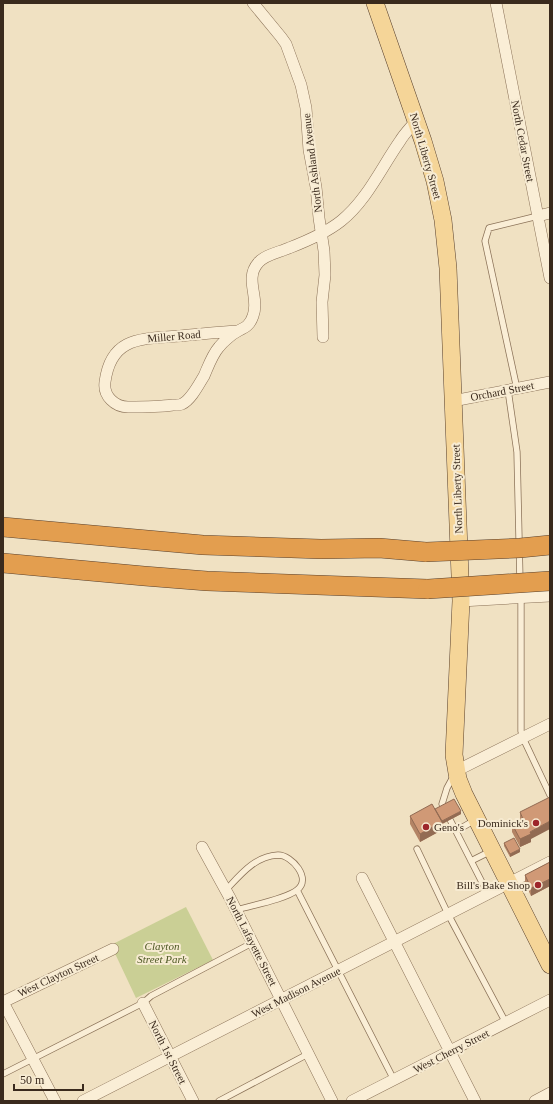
<svg xmlns="http://www.w3.org/2000/svg" width="553" height="1104" font-family="Georgia,serif">
  <style>
    .green { fill: #cacf95 }
    .lines { fill: none; stroke-linecap: round; stroke-linejoin: round }
    .service-casing { stroke: #8b7258; stroke-width: 7 }
    .minor-casing { stroke: #8b7258; stroke-width: 12 }
    .primary-casing { stroke: #58402d; stroke-width: 18 }
    .motorway-casing { stroke: #58402d; stroke-width: 20 }
    .service { stroke: #faeed6; stroke-width: 5.5 }
    .minor { stroke: #faeed6; stroke-width: 11 }
    .primary { stroke: #f5d598; stroke-width: 17 }
    .motorway { stroke: #e39e4f; stroke-width: 19 }
    .motorway-bridge-casing { stroke: #58402d; stroke-width: 20; stroke-linecap: butt }
    .motorway-bridge { stroke: #e39e4f; stroke-width: 19 }
    .wall { fill: #b38465 }
    .shaded-wall { fill: #926b53 }
    .building { fill: #d09976; stroke: #926b53 }
    .poi-dot { fill: #9d252a; stroke: #f7ebd2; stroke-width: 1.5 }
    .labels { text-anchor: middle; dominant-baseline: central; stroke-width: 4; stroke-linejoin: round; paint-order: stroke }
    .street-label { font-size: 11px; fill: #3a2a1d; stroke: #f7ebd2 }
    .poi-label { font-size: 11px; fill: #3a2a1d; stroke: #f7ebd2; text-anchor: end }
    .park-label { font-size: 11px; font-style: italic; fill: #4c5723; stroke: #f7ebd2 }
  </style>
  <rect width="100%" height="100%" fill="#f0e1c2"/>
  <!-- green -->
  <path class="green" d="M186,907l27,53 -77,38 -25,-53z"/>
  <g class="lines">
    <defs>
      <path id="service" d="M517,389l-32,-148 4,-13 49,-12
        M508,390l9,62 3,129
        M521,596v135l2,7 27,57
        M453,777l-6,11 -5,16 46,90
        M456,831l19,-11
        M417,849l31,65 58,109
        M471,861l20,-10
        M226,890c14,-15 29,-34 52,-35 14,0 34,24 19,35 -13,10 -45,15 -61,20
        M297,890l97,190
        M3,1074l140,-71 8,-7 101,-53
        M219,1101l89,-47"/>
      <path id="minor" d="M253,3l28,34 5,7 15,41 5,23 3,42 7,37 3,31 5,33 1,24 -3,27 1,35
        M496,3l54,275
        M538,216l12,-3
        M238,331c-20,1 -39,3 -58,5 -38,3 -69,0 -75,46 -2,14 10,25 23,25 15,0 30,0 45,-2 2,0 7,0 9,-1 9,-4 17,-20 22,-28 4,-9 8,-21 15,-29 4,-5 13,-13 19,-16 8,-4 12,-6 15,-15 7,-18 -9,-37 5,-53 6,-8 22,-11 31,-15 18,-7 37,-15 52,-27 26,-21 40,-53 59,-80 4,-7 11,-14 16,-20
        M453,401l97,-19
        M461,601l89,-5
        M456,771l94,-47
        M202,847l28,51 102,203
        M362,878l113,223
        M143,1003l50,98
        M55,1101l-52,-99 110,-53
        M83,1101l467,-239
        M352,1101l198,-101
        M535,1101l15,-8"/>
      <path id="primary" d="M375,3l48,138 12,40 8,39 5,48 13,333 -7,154 4,24 6,15 86,171"/>
      <path id="motorway" d="M3,527l200,18 118,4 58,-1 47,4
        M3,563l141,13 63,5 221,8"/>
    </defs>
    <!-- service casing -->
    <use href="#service" class="service-casing"/>
    <!-- minor casing -->
    <use href="#minor" class="minor-casing"/>
    <!-- primary casing -->
    <use href="#primary" class="primary-casing"/>
    <!-- motorway casing -->
    <use href="#motorway" class="motorway-casing"/>
    <!-- service -->
    <use href="#service" class="service"/>
    <!-- minor -->
    <use href="#minor" class="minor"/>
    <!-- primary -->
    <use href="#primary" class="primary"/>
    <!-- motorway -->
    <use href="#motorway" class="motorway"/>
    <defs>
      <path id="motorway-bridge" d="M426,552l94,-4 30,-3
        M428,589l122,-8"/>
    </defs>
    <!-- motorway-bridge casing -->
    <use href="#motorway-bridge" class="motorway-bridge-casing"/>
    <!-- motorway-bridge -->
    <use href="#motorway-bridge" class="motorway-bridge"/>
  </g>
  <!-- wall -->
  <path class="wall" d="M435,809l26,5 -19,10v6l-22,12 -10,-18v-8z
    M520,812l11,27v3l-11,5 -8,-15v-8l8,-4z
    M504,843l16,9 -10,5 -6,-11z
    M550,862v24l-19,10 -6,-13v-8z"/>
  <!-- shaded-wall -->
  <path class="shaded-wall" d="M461,811v3l-19,10v6l-22,12v-8l21,-12z
    M550,821v8l-19,10v3l-11,5v-8l10,-7z
    M520,849v3l-10,5v-3z
    M550,879v7l-19,10v-8z"/>
  <!-- building -->
  <path class="building" d="M550,797v24l-20,11 1,2 -11,5 -8,-15 11,-5 -3,-7z
    M454,799l7,12 -19,10 -7,-12z
    M432,804l10,18 -22,12 -10,-18z
    M514,838l6,11 -10,5 -6,-11z
    M550,862v17l-19,9 -6,-13z"/>
  <!-- markers -->
  <g class="poi-dot">
    <circle cx="536" cy="823" r="4"/>
    <circle cx="426" cy="827" r="4"/>
    <circle cx="538" cy="885" r="4"/>
  </g>
  <g class="labels">
    <!-- street labels -->
    <g class="street-label">
      <text transform="translate(523 141) rotate(79)">North Cedar Street</text>
      <text transform="translate(426 156) rotate(74)">North Liberty Street</text>
      <text transform="translate(312 163) rotate(-97)">North Ashland Avenue</text>
      <text transform="translate(174 336) rotate(-5)">Miller Road</text>
      <text transform="translate(502 391) rotate(-11)">Orchard Street</text>
      <text transform="translate(457 489) rotate(-92)">North Liberty Street</text>
      <text transform="translate(252 941) rotate(63)">North Lafayette Street</text>
      <text transform="translate(58 975) rotate(-25)">West Clayton Street</text>
      <text transform="translate(296 992) rotate(-27)">West Madison Avenue</text>
      <text transform="translate(451 1051) rotate(-27)">West Cherry Street</text>
      <text transform="translate(168 1052) rotate(63)">North 1st Street</text>
    </g>
    <!-- poi labels -->
    <g class="poi-label">
      <text x="528" y="823">Dominick's</text>
      <text x="434" y="827" text-anchor="start">Geno's</text>
      <text x="530" y="885">Bill's Bake Shop</text>
    </g>
    <!-- park labels -->
    <g class="park-label">
      <text x="162" y="946">Clayton<tspan x="162" dy="13">Street Park</tspan></text>
    </g>
  </g>
  <!-- border -->
  <rect width="553" height="1104" fill="none" stroke="#3a2a1d" stroke-width="8"/>
  <!-- scale -->
  <path d="M14 1084v6h69v-6" fill="none" stroke="#3a2a1d" stroke-width="2"/>
  <text x="20" y="1084" font-size="12" fill="#3a2a1d" stroke="#f7ebd2" stroke-width="3" paint-order="stroke">50 m</text>
</svg>
